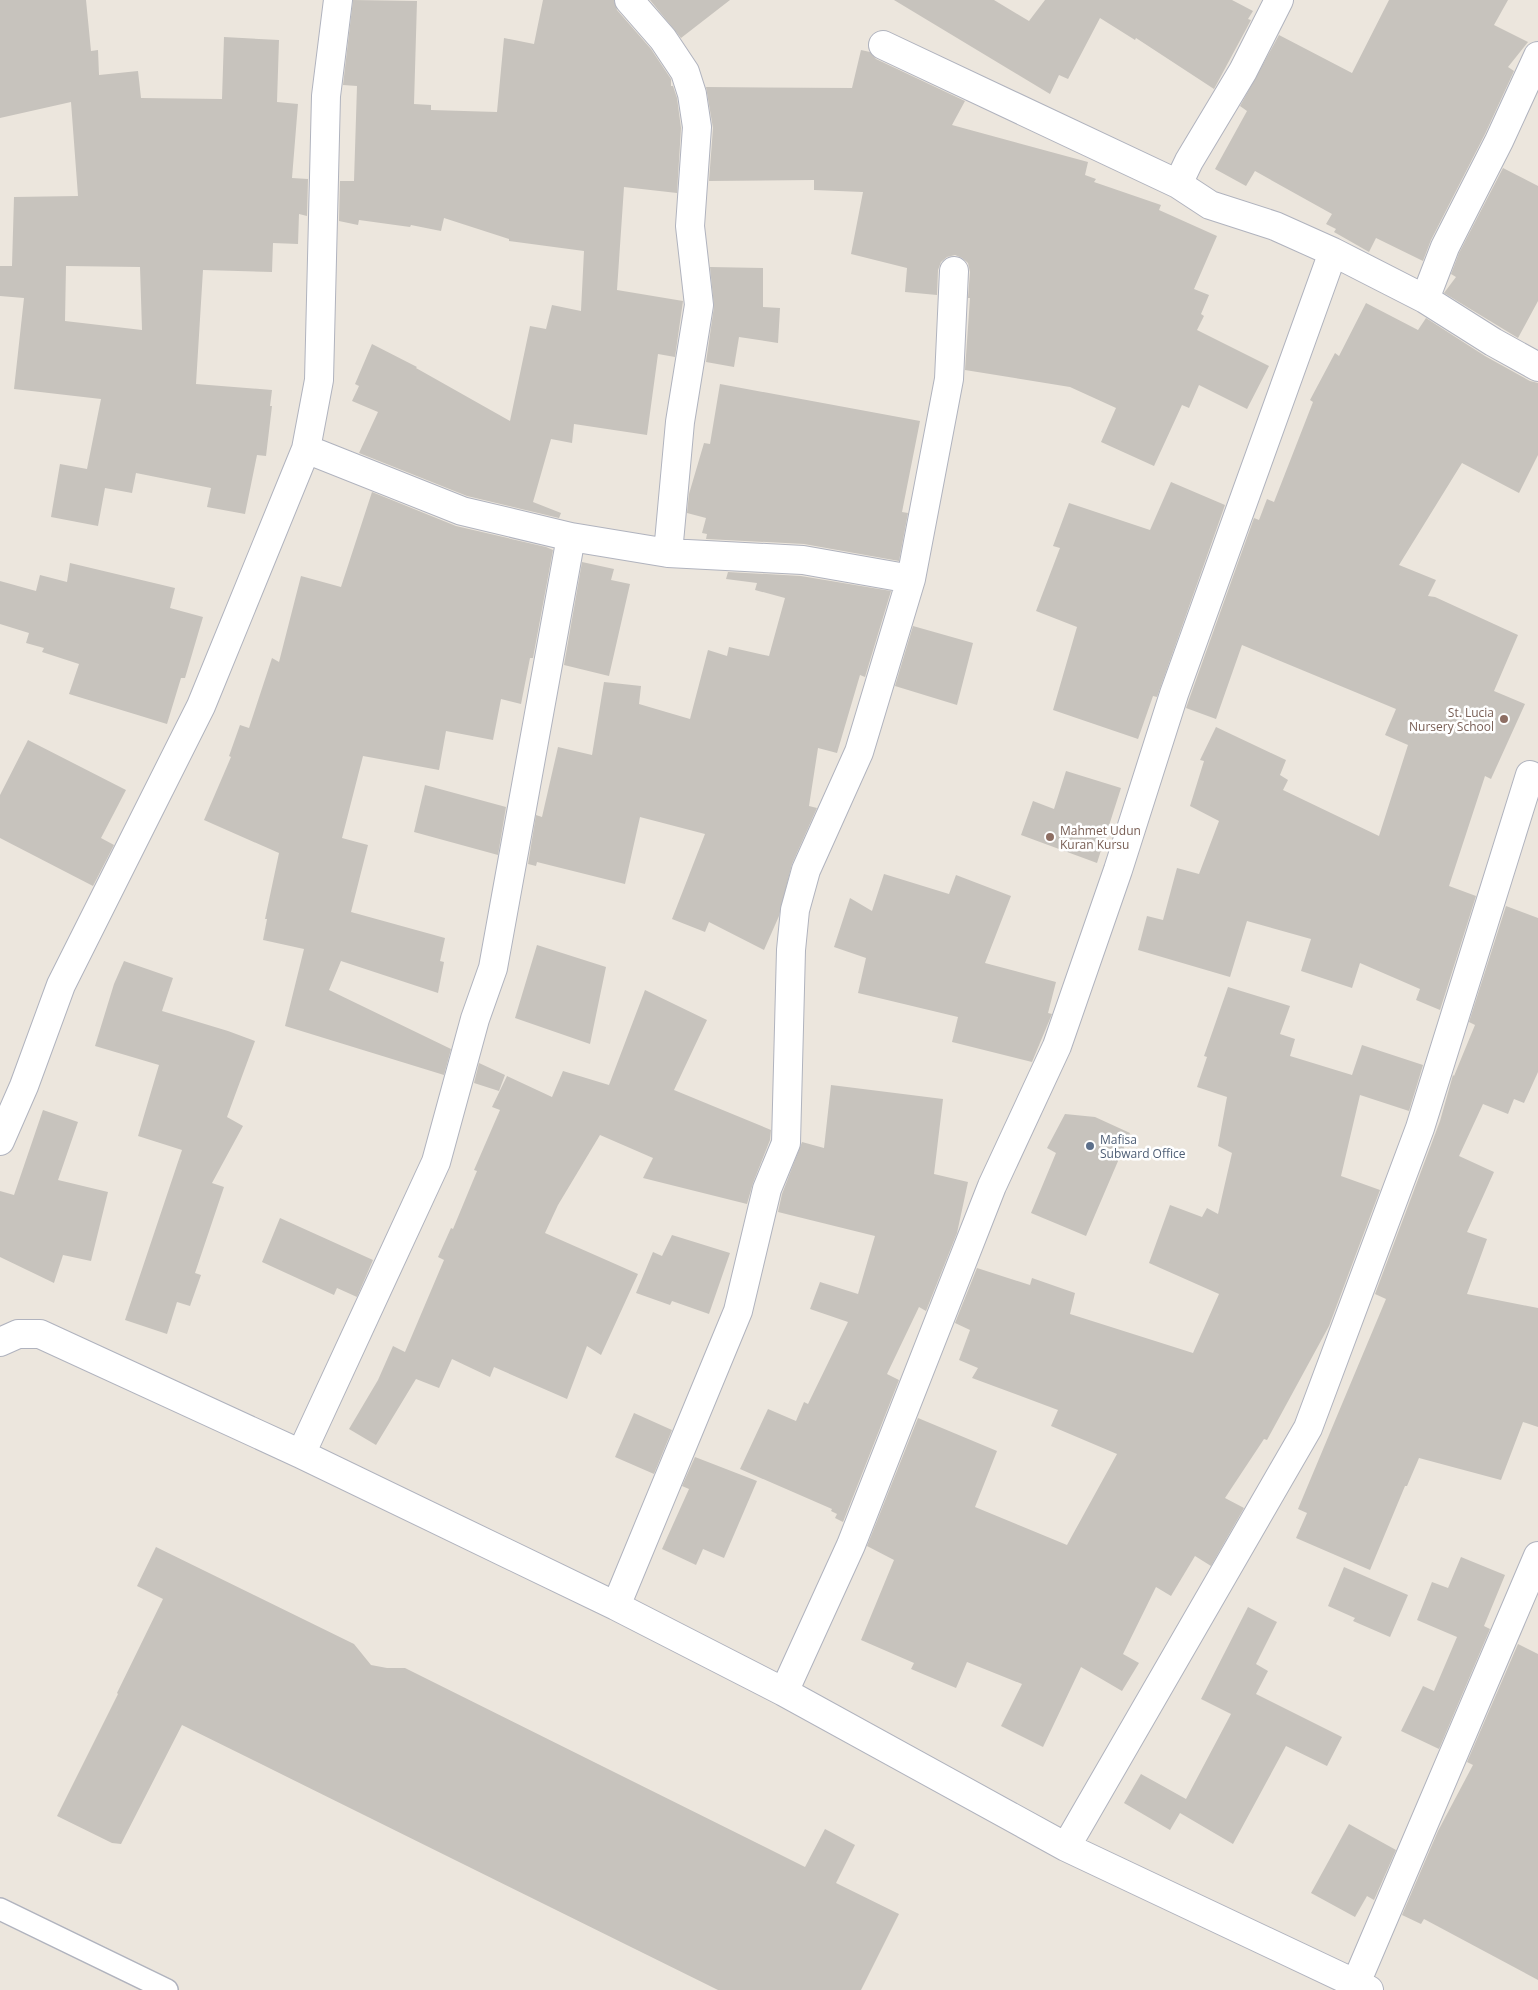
<svg xmlns="http://www.w3.org/2000/svg" width="1538" height="1990" font-family="'Open Sans',sans-serif">
  <style>
    .building { fill: #c7c3bd; fill-rule: evenodd }
    .lines { fill: none; stroke-linecap: round; stroke-linejoin: round }
    .service-casing { stroke: #b0b3be; stroke-width: 24 }
    .minor-casing { stroke: #b0b3be; stroke-width: 30 }
    .service { stroke: #fff; stroke-width: 21 }
    .minor { stroke: #fff; stroke-width: 28 }
    .education-dot { fill: #8d6e63; stroke: #fff; stroke-width: 2 }
    .service-dot { fill: #5c6f8a; stroke: #fff; stroke-width: 2 }
    .labels { text-anchor: middle; dominant-baseline: central; stroke-width: 5; stroke-linejoin: round; paint-order: stroke }
    .education-label { font-size: 12px; fill: #785e54; stroke: #fff; text-anchor: end }
    .service-label { font-size: 12px; fill: #4e5e75; stroke: #fff; text-anchor: start }
  </style>
  <rect width="100%" height="100%" fill="#ece6dd"/>
  <!-- building -->
  <path class="building" d="M0,0h86l5,51 7,-1 1,25 39,-4 3,27 81,1 2,-62 55,3 -2,62 21,2 -6,74 16,1 -1,37 -8,-2 -1,30 -25,-1 -1,29 -69,-2 -7,114 76,6 -2,16h2l-6,50 -9,-1 -12,59 -38,-7 4,-19 -75,-15 -4,20 -27,-5 -7,38 -47,-9 9,-53 27,5 14,-70 -87,-10 10,-91 -24,-2v-30h12l2,-69 64,-1 -7,-94 -71,16zM66,266l74,1 2,63 -77,-9z
    M353,0l64,1 -3,103 17,1v5l66,2 7,-74 30,6 9,-44h71l3,10 34,39 20,30v7h2l4,12 4,30 -4,65 -53,-6 -7,103 66,11 -8,56 -17,-3 -11,81 -73,-11 -2,19 -21,-4 -18,63 28,11 -2,5 -92,-22 -108,-43 19,-41 -26,-11 7,-15 -4,-2 17,-40 45,23 -1,1 94,53 20,-95 16,3 6,-24 29,6 3,-60 -75,-10v-2l-65,-21 -3,13 -30,-6 -1,2 -51,-7 -1,5 -19,-4 1,-40h14l3,-95 -14,-1z
    M650,0h80l-49,38z
    M894,0h100l35,21 16,-21h187l21,11 -5,8 3,1 -37,69 -78,-51 -1,2 -35,-22 -32,61 -9,-4 -9,19z
    M1389,0h119l-14,25 34,17 -20,25 6,4 -29,63 -54,106 -8,21 -47,-23 -7,14 -35,-20 2,-3 -10,-5 6,-10 -77,-43 -9,15 -31,-17 32,-58 -7,-5 39,-71 73,38z
    M861,50l9,2 6,7 89,42 -13,24 136,37 -3,13 11,4 -2,3 67,23 -2,5 58,26 -23,53 15,6 -8,19 3,2 -7,14 72,36 -22,43 -48,-24 -10,23 -7,-3 -28,61 -53,-24 15,-34 -46,-21 -105,-17 5,-72h-2l2,-26 -2,-9 -6,-5 -7,-3 -8,2 -6,5 -3,8 -1,25 -32,-3 2,-24 -56,-14 12,-62 -49,-2v-10l-105,1 4,-53 -7,-41 146,1z
    M1503,168l35,18v115l-20,37 -74,-45 12,-16 -5,-3 8,-21z
    M710,267l53,1v39l17,1 -2,35 -39,-6 -5,30 -28,-5 8,-55z
    M1366,303l52,27 8,-12 59,38 45,25 8,2v72l-19,38 -57,-30 -63,102 37,15 -8,16 7,1 83,38 -24,56 31,13 -34,75 -6,-3 -36,110 27,10 -36,114 -24,-10 4,-11 -60,-26 -8,25 -51,-17 10,-32 -64,-18 -17,56 -92,-27 9,-34 16,4 14,-52 22,6 20,-53 -29,-15 14,-45 -4,-1 16,-33 70,33 -6,15 8,5 -5,10 96,46 29,-91 -23,-10 11,-26 -154,-64 -26,74 -30,-11 68,-190 5,2 8,-21 7,3 39,-100 -3,-2 25,-47 4,3z
    M720,384l200,37 -18,91 6,1 -9,48 -95,-17 -98,-5 1,-5 -5,-1 4,-15 -19,-5 2,-19 15,-51 6,1z
    M1171,482l54,23 -68,192 -4,-1 -15,43 -85,-29 24,-83 -41,-16 24,-63 -7,-2 16,-43 81,27z
    M372,492l84,34 90,21 7,3 -20,108h-3l-9,46 -20,-5 -8,41 -47,-9 -7,39 -76,-14 -21,82 26,7 -17,67 94,26 -5,23 4,1 -6,31 -97,-32 -12,29 122,59 -7,26 -159,-49 19,-77 -41,-9 4,-21h-2l14,-66 -75,-33 27,-63 -2,-1 11,-31 9,3 23,-70 7,4 22,-86 40,11z
    M582,562l32,7 -3,11 19,4 -21,92 -45,-11z
    M70,563l105,25 -5,20 33,9 -18,61h-4l-14,46 -98,-30 10,-30 -37,-12 2,-4 -18,-5 3,-10 -29,-9v-43l36,10 4,-16 27,7z
    M728,572l73,4 90,15 -26,86 -5,-2 -23,78 -19,-5 -9,58 8,2 -25,56 -13,52 -15,34 -55,-28 -4,10 -33,-13 33,-85 -65,-17 -15,67 -88,-22 -1,4 -8,-2 8,-49 6,2 16,-70 34,8 12,-73 37,4 -2,18 51,15 18,-69 19,6 2,-9 40,9 16,-58 -30,-8 2,-7 -31,-4z
    M913,626l60,17 -16,62 -62,-19z
    M28,740l98,50 -25,48 13,7 -21,41 -93,-48v-43z
    M1066,771l55,17 -24,75 -76,-28 12,-34 21,8z
    M425,785l81,22 -8,48 -84,-23z
    M884,874l65,20 7,-19 55,21 -26,67 71,19 -8,31 4,1 -20,48 -80,-20 6,-25 -100,-24 8,-35 -32,-11 16,-49 22,13z
    M1506,906l32,12v154l-14,31 -10,-4 -6,15 -25,-10 -24,52 35,16 -27,60 20,7 -20,55 71,14v119l-15,-5 -22,58 -82,-22 -12,28h-2l-35,84 -74,-32 11,-25 -9,-4 88,-210 -11,-5 65,-173 13,-46 1,1 21,-51 -6,-3z
    M537,945l69,22 -16,77 -75,-26z
    M124,961l49,17 -11,33 66,20 27,10 -28,76 16,9 -31,57 12,4 -29,86 6,2 -11,31 -13,-4 -10,32 -42,-14 57,-170 -44,-14 21,-71 -64,-19 19,-62z
    M1228,987l62,19 -10,28 15,5 -5,17 62,19 10,-30 61,20 -14,46 -49,-16 -19,81 39,14 -51,136 -62,114 -3,-1 -39,59 19,10 -33,58 -16,-10 -24,40 -15,-9 -33,67 16,9 -17,28 -41,-24 -38,80 -42,-21 21,-42 -55,-22 -11,26 -45,-19 3,-6 -53,-23 33,-80 -27,-14 51,-128 79,33 -22,56 92,38 50,-91 -66,-28 7,-16 -86,-32 6,-10 -19,-8 11,-30 -15,-7 22,-55 53,17 2,-7 43,15 -5,21 123,39 26,-59 -70,-31 21,-58 32,12 5,-9 11,6 14,-61 -14,-7 9,-49 -30,-10 10,-30 -3,-1z
    M645,990l62,30 -33,70 97,40 -1,10 -17,43 -6,21 -104,-26 10,-20 -53,-23 -42,70 -13,28 93,41 -37,81 -14,-9 -20,53 -73,-32 -4,10 -38,-18 -13,29 -23,-9 -40,66 -27,-16 29,-49 15,-34 12,6 39,-92 -6,-3 13,-29 2,1 24,-58 -3,-1 26,-60 -8,-3 15,-31 45,21 11,-26 46,14z
    M479,1063l26,12 -6,16 -25,-8z
    M831,1085l112,14 -9,75 34,8 -11,51 -31,78 -7,-4 -32,67 12,6 -56,142 -8,-4 2,-4 -6,-3 1,-2 -92,-40 28,-60 28,12 8,-19 4,2 40,-82 -38,-13 10,-27 38,12 17,-58 -97,-24 4,-18 20,-52 22,6z
    M43,1110l35,12 -20,58 50,12 -17,69 -28,-6 -9,28 -54,-26v-66l14,4z
    M1065,1114l30,3 35,16 -44,103 -55,-23 25,-60 -9,-5z
    M280,1218l93,42 -16,37 -20,-9 -3,7 -72,-33z
    M672,1235l58,18 -21,61 -37,-13 -2,4 -34,-12 17,-41 9,4z
    M634,1413l38,17 -18,44 -39,-17z
    M695,1457l62,24 -33,77 -21,-9 -7,16 -34,-16 27,-60 -7,-3z
    M156,1547l198,97 17,21 16,3h18l400,199 20,-38 30,16 -19,38 63,31 -38,76h-143l-536,-265 -61,119 -9,-1 -55,-27 61,-122 -1,-1 46,-94 -26,-13z
    M1461,1557l44,18 -21,51 6,3 -51,120 -38,-18 22,-45 11,5 23,-54 -40,-17 15,-38 16,6z
    M1344,1567l64,28 -18,42 -37,-16 2,-3 -27,-12z
    M1248,1607l29,15 -21,42 12,7 -12,23 86,43 -15,29 -41,-20 -53,98 -53,-31 -10,17 -46,-27 17,-29 45,25 45,-85 -30,-15z
    M1518,1644l20,10v326l-114,-61 -3,5 -19,-9 36,-84 35,-66 -6,-3z
    M1349,1824l47,26 -22,50 -7,-4 -12,21 -44,-24z"/>
  <g class="lines">
    <defs>
      <path id="service" d="M0,1909l167,81"/>
      <path id="minor" d="M629,0l34,39 22,33 7,22 5,33 -7,99 9,79 -19,117 -12,131
        M883,45l295,139 32,21 65,21 58,26 92,47 68,43 45,25
        M1178,184l11,-23 54,-90 36,-71
        M1425,299l20,-52 54,-106 39,-85
        M306,449l156,62 109,26 97,16 135,7 108,19
        M0,1141l24,-55 37,-101 140,-279 105,-257 13,-69 7,-284 12,-96
        M0,1342l18,-8h22l261,120 315,152 168,86 282,155 303,143
        M301,1454l135,-292 39,-143 18,-51 78,-431
        M616,1606l122,-295 29,-122 19,-46 5,-193 4,-40 11,-40 53,-118 52,-173 38,-200 5,-108
        M784,1692l67,-147 141,-359 65,-140 61,-176 56,-176 159,-442
        M1066,1847l242,-419 112,-300 110,-353
        M1356,1983l182,-427"/>
    </defs>
    <!-- service casing -->
    <use href="#service" class="service-casing"/>
    <!-- minor casing -->
    <use href="#minor" class="minor-casing"/>
    <!-- service -->
    <use href="#service" class="service"/>
    <!-- minor -->
    <use href="#minor" class="minor"/>
  </g>
  <!-- markers -->
  <g class="education-dot">
    <circle cx="1504" cy="719" r="5"/>
    <circle cx="1050" cy="837" r="5"/>
  </g>
  <circle class="service-dot" cx="1090" cy="1146" r="5"/>
  <g class="labels">
    <!-- education labels -->
    <g class="education-label">
      <text x="1494" y="712">St. Lucia<tspan x="1494" dy="14">Nursery School</tspan></text>
      <text x="1060" y="830" text-anchor="start">Mahmet Udun<tspan x="1060" dy="14">Kuran Kursu</tspan></text>
    </g>
    <!-- service labels -->
    <g class="service-label">
      <text x="1100" y="1139">Mafisa<tspan x="1100" dy="14">Subward Office</tspan></text>
    </g>
  </g>
</svg>
